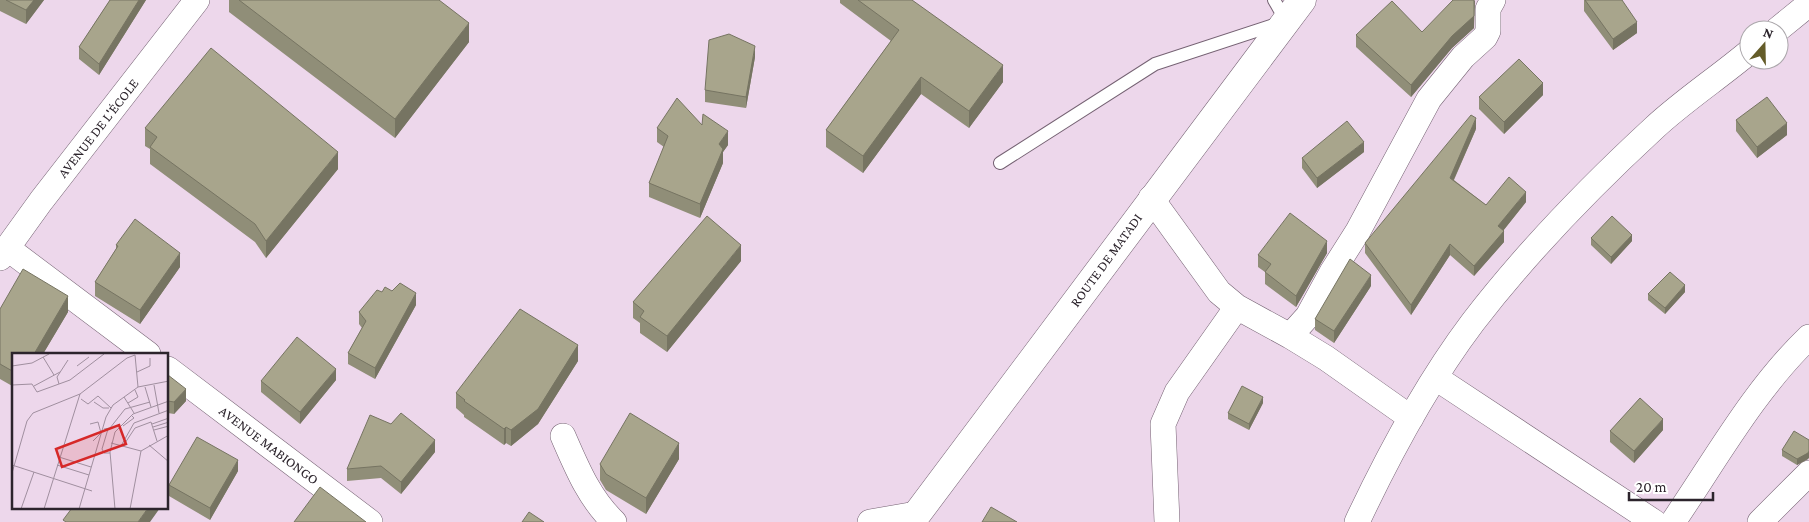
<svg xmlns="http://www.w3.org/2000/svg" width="1809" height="522" font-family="'Crimson Pro',serif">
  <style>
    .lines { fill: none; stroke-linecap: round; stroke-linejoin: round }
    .lane-casing { stroke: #756273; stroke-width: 14 }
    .street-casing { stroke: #756273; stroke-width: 26 }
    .highway-casing { stroke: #756273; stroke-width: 29 }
    .lane { stroke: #fff; stroke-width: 12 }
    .street { stroke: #fff; stroke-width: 25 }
    .highway { stroke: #fff; stroke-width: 28 }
    .wall { fill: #908e78 }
    .shaded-wall { fill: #767462 }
    .building { fill: #a8a58c; stroke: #767462 }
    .labels { text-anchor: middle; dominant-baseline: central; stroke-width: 4; stroke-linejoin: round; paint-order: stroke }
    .street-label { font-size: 14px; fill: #2c242c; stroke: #fff }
    .inset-road { fill: none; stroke: #a08f9f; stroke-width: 1 }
    .view { fill: #d62828; fill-opacity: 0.15; stroke: #d62828; stroke-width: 2.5 }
    .inset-edge { fill: none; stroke: #2c242c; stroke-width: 2.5 }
  </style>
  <rect width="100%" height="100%" fill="#edd7eb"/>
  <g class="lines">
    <defs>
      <path id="lane" d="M1000,163l155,-99 131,-43 -12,-21"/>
      <path id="street" d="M1777,30l32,-26
        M1151,198l68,94 18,15 53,29 18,-20 24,-44 26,-41 71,-132 34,-42 22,-20 3,-6v-22l5,-9
        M7,248l141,106
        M0,258l41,-57 156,-201
        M1290,336l36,22 85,60
        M168,369l202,153
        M1436,378l218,144
        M563,436c14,32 26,62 51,86
        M870,522l46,-8
        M1167,522l-4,-98 14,-32 60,-85
        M1357,522c32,-68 70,-139 116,-200 53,-69 117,-135 181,-194 29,-27 64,-50 95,-76
        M1673,522c43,-63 81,-132 136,-185
        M1760,522l49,-49"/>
      <path id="highway" d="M911,522l391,-522"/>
    </defs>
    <!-- lane casing -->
    <use href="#lane" class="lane-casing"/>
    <!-- street casing -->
    <use href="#street" class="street-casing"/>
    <!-- highway casing -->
    <use href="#highway" class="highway-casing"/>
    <!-- lane -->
    <use href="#lane" class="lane"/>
    <!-- street -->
    <use href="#street" class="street"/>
    <!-- highway -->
    <use href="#highway" class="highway"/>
  </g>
  <!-- wall -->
  <path class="wall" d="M0,0h44l-18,24 -26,-13z
    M110,0h36l-47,75 -20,-16v-12z
    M229,0h210l30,42 -74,96 -166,-126z
    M840,0h72l91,82 -34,46 -48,-34 -58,79 -37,-26v-17l65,-89 -51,-38z
    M1584,0h38l15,33 -24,17 -29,-39z
    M1474,28l-22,20 -41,49 -55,-50v-12l66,-3z
    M755,57l-9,51 -41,-6v-12z
    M1543,95l-39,39 -25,-25v-12z
    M1736,120l51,15 -30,23 -21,-27z
    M702,125l26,20 -5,7v11l-23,55 -51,-21v-14l15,-36 -7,-5v-14z
    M145,128l193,41 -72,89 -11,-16 -105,-78v-15l-5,-3z
    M1476,129l-22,51 32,25 40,-3 -23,29 1,11 -30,34 -24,-21 -39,60 -46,-62v-10z
    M1364,152l-47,36 -15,-20v-10z
    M1591,238l41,3 -21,23 -20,-19z
    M116,245l64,22 -40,57 -45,-28v-14l21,-33z
    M1327,253l-31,54 -31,-23v-12l-7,-5v-12z
    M741,261l-74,91 -27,-19v-10l-7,-5v-16z
    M1371,286l-37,57 -19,-13v-11z
    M392,291l24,14 -41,74 -27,-15v-11l14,-25 -3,-4v-12l23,-20z
    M1685,292l-20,22 -17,-14v-6z
    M0,309l68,3 -25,42h-29v33l-14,-8z
    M578,361l-40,63 -27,22 -5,-3 -2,2 -40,-28v-2l-8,-7v-15z
    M168,375l18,26 -12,13 -6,-1z
    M336,380l-36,44 -39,-32v-11z
    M1263,403l-14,27 -21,-11v-6z
    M1663,430l-29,33 -24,-21v-11z
    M1782,450l26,9 -11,6 -15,-9z
    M435,452l-34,42 -20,-16 -34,3v-12z
    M679,459l-33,55 -40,-24 -6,-10v-16z
    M238,471l-28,49 -41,-24v-11z"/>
  <!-- shaded-wall -->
  <path class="shaded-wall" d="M34,0h10l-18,24v-14z
    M139,0h7l-47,75v-11z
    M1475,0l-1,28 -22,20 -41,49v-12z
    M1637,22v11l-24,17v-11z
    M469,23v19l-74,96v-19z
    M755,46v11l-9,51v-11z
    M1003,65v17l-34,46v-17z
    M921,77v17l-58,79v-17z
    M1543,83v12l-39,39v-12z
    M1476,118v11l-26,59v-10z
    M1787,123v12l-30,23v-11z
    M728,131v14l-5,7v11l-23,55v-14l19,-60z
    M1364,142v10l-47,36v-10z
    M338,152v17l-72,89v-17z
    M1526,192v10l-28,35v-11z
    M1504,231v11l-30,34v-10z
    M1632,235v6l-21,23v-7z
    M1327,241v12l-31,54v-11z
    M1450,244v11l-39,60v-10z
    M741,245v16l-74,91v-16z
    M180,253v14l-40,57v-14z
    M1371,275v11l-37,57v-12z
    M1685,285v7l-20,22v-6z
    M416,293v12l-41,74v-11z
    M68,296v16l-25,42h-9z
    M578,345v16l-40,63 -27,22v-16z
    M336,369v11l-36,44v-12z
    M186,389v12l-12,13v-12z
    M1263,397v6l-14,27v-6z
    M1663,419v11l-29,33v-12z
    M506,427v16l-2,2v-16z
    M435,440v12l-34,42v-12z
    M679,443v16l-33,55v-16z
    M1809,451v7l-1,1 -11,6v-6z
    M238,460v11l-28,49v-12z
    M148,508h12l-10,14h-12z"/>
  <!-- building -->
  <path class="building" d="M6,0h28l-8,10z
    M110,0h29l-40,64 -20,-17z
    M239,0h200l30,23 -74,96z
    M858,0h54l91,65 -34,46 -48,-34 -58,79 -37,-26 73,-100z
    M1453,0h21v16l-22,20 -41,49 -55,-50 36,-34 30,31z
    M1585,0h37l15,22 -24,17z
    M729,34l26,12 -9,51 -41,-7 4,-50z
    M211,48l127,104 -72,89 -11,-17 -105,-77 7,-10 -12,-9z
    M1519,59l24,24 -39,39 -25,-25z
    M1767,97l20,26 -30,24 -21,-27z
    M677,98l25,27 1,-11 25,17 -9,13 4,5 -23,55 -51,-21 19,-47 -11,-8z
    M1471,115l5,3 -26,60 36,27 23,-28 17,15 -28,34 6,5 -30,35 -24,-22 -39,61 -46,-62z
    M1347,121l17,21 -47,36 -15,-20z
    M1290,213l37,28 -31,55 -31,-24 6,-8 -13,-9z
    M707,216l34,29 -74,91 -27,-19 4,-6 -11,-9z
    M1612,216l20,19 -21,22 -20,-19z
    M135,219l45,34 -40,57 -45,-28 23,-36 -2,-1z
    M1350,259l21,16 -37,56 -19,-12z
    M23,269l45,27 -34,58h-20v18l-14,-8v-55z
    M1670,272l15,13 -20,23 -17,-14z
    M400,283l16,10 -41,75 -27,-15 18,-32 -7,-9 18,-22 5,2 3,-5 7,4z
    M520,309l58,36 -40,64 -27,21 -5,-3 -2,2 -40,-28 1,-1 -9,-7z
    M297,337l39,32 -36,43 -39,-31z
    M168,375l18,14 -12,13 -6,-1z
    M1242,386l21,11 -14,27 -21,-11z
    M1640,398l23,21 -29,32 -24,-20z
    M401,413l34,27 -34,42 -20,-16 -34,3 23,-54 21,9z
    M630,413l49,30 -33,55 -40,-24 -6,-10z
    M1794,431l15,9v11l-1,2 -11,6 -15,-9z
    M197,437l41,23 -28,48 -41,-23z
    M320,487l46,35h-72z
    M991,507l26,15h-35z
    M72,508h76l-10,14h-72l-3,-2z
    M529,512l15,10h-22z"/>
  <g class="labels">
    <!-- street labels -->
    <g class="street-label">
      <text transform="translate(98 128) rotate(-52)">AVENUE DE L'ÉCOLE</text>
      <text transform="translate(1106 260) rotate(-54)">ROUTE DE MATADI</text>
      <text transform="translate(269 445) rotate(37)">AVENUE MABIONGO</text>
    </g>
  </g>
  <!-- overview -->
  <g transform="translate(12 353)">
    <rect width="156" height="156" fill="#edd7eb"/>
    <path class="inset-road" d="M123,2l3,32M31,4l11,18M0,13l20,-3 17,-9M65,13l12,-9M125,19l13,-6v-8M47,31l-2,-7 11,-17M0,32l20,-1 5,8 33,-12 34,-26M142,32l5,28M22,33l26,-14M133,34l6,20M112,44l10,16M69,46l7,5 10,-8 13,12M82,49l9,6h6M116,50l10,-6 -3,-7M78,71l8,-2 3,11 -8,8M140,71l17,-6M111,73l11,-8 -3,-3M141,74l16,-5M92,76l6,-1 15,-19 25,-7M96,76l-6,20 2,4h6M142,77l15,-4M99,90l30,8M137,92l20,17M109,93l13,-23 35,-13M111,93l12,-18 16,-6 6,19M47,104l32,10M0,112l80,26M45,112l32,10M0,120l15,-52 6,-8 47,-19 47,-36 8,-3M9,156l13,-37M32,156l36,-115M67,156l27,-92 7,-12 25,-18 31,-6M103,156l-5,-57 5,-20 18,-18 36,-13M118,156l11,-58 28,-16"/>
    <path class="view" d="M107,72l7,19 -64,23 -6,-18z"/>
    <rect width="156" height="156" class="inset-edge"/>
  </g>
  <!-- north arrow -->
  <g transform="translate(1764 45) rotate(20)"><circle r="24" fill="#ffffff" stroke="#aba7ab"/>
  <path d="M0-4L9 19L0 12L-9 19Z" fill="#645c29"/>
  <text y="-8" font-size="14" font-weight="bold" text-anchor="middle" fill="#2c242c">N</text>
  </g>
  <!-- scale -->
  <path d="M1629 492v8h84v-8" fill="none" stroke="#2c242c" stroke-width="2.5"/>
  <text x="1636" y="492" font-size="15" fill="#2c242c" stroke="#ffffff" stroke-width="4" paint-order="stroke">20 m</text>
</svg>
